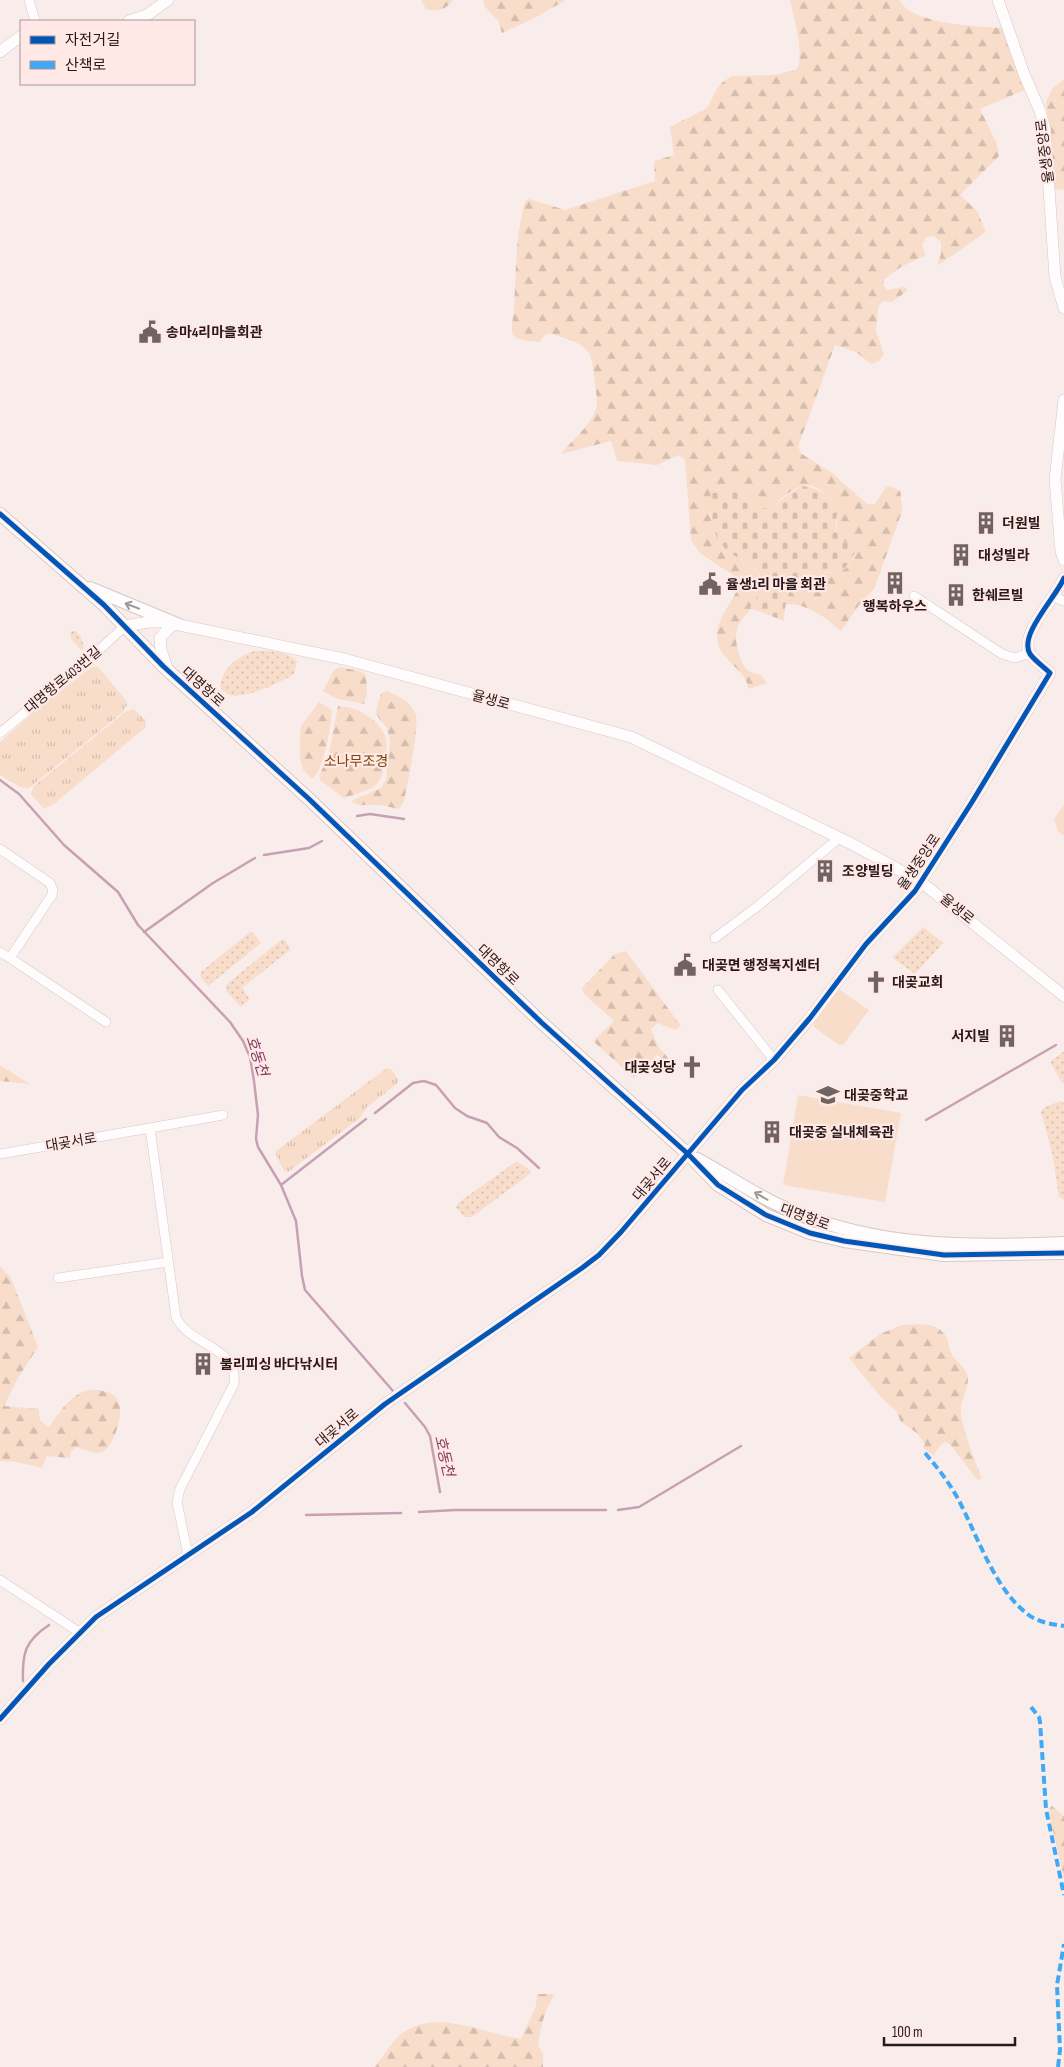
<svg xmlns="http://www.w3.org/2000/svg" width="1064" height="2067" font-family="'Sofia Sans Condensed','Noto Sans KR',sans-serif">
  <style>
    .grass { fill: url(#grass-tufts) }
    .forest { fill: url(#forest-firs) }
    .cemetery { fill: url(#cemetery-stones) }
    .park { fill: url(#park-dots) }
    .pitch { fill: #f8ddcb }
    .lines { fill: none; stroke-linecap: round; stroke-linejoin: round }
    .stream { stroke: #c7a1b3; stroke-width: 2.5 }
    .minor-casing { stroke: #d6c9c8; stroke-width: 10 }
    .tertiary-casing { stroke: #d6c9c8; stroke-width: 12 }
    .secondary-casing { stroke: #d6c9c8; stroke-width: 14 }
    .minor { stroke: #fefcfc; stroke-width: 9 }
    .tertiary { stroke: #fefcfc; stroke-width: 11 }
    .secondary { stroke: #fefcfc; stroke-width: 12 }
    .quiet { stroke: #3fa9f5; stroke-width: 4; stroke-dasharray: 8 4; stroke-linecap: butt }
    .cycleway-casing { stroke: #ffe8e6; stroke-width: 8 }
    .cycleway { stroke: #0057b8; stroke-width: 5 }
    .oneway { stroke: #9d9696 }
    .labels { text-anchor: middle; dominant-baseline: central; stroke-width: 4.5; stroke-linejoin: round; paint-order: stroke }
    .street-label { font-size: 14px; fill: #271a19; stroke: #ffe8e6 }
    .poi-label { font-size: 14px; font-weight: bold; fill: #271a19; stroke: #ffe8e6; text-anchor: start }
    .park-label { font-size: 14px; fill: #7b4503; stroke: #ffe8e6 }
    .water-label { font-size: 15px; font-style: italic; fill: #7f3e64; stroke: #ffe8e6 }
  </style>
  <defs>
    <pattern id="grass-tufts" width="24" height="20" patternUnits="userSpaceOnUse" patternTransform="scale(1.25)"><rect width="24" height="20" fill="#f8ddcb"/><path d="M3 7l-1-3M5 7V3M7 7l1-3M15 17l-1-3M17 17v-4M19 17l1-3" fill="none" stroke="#d5bdae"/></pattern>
    <pattern id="forest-firs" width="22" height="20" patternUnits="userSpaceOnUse" patternTransform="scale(1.25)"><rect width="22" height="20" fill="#f8ddcb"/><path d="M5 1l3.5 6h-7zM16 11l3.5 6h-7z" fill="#d5bdae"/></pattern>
    <pattern id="cemetery-stones" width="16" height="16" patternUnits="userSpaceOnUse" patternTransform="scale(1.25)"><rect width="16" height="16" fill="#f8ddcb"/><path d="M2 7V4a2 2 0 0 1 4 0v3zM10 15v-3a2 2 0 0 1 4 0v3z" fill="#d5bdae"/></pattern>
    <pattern id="park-dots" width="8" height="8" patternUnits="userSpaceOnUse" patternTransform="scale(1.25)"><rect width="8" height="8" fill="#f8ddcb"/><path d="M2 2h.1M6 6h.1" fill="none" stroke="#d5bdae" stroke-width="1.8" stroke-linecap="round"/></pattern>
  </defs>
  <rect width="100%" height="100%" fill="#f9edec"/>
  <!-- grass -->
  <path class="grass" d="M92,667h6l4,4 24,30 1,4 -4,7 -94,76 -9,-1 -20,-12v-33l43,-38z
    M134,709l11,11 1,7 -91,76 -11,6 -13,-15 2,-7 92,-75z
    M387,1068l4,1 7,10v4l-31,24 -7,11 -72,54 -4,-1 -8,-16v-4z"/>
  <!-- forest -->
  <path class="forest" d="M421,0h32c-6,9 -16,13 -27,9z
    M483,0h83l-30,17 -34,16 -4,-13 -13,-13z
    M790,0h109c3,4 7,9 11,11 24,14 65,15 92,17l25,61 -47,20 17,35 2,12 -39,39 17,16 9,21 -49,34 4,-12v-12l-7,-6 -8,1 -4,8 4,10 -25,12 -17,12 -1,5 4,6 17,-3 2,1 1,3 -15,11 -10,-1 -4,7 -2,23 8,23 -5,7 -8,3 -15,-12 -21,-7 -37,102 4,7 30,19 35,31h8l11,-17 4,-1 10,5c2,6 0,10 3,16l-2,7 -26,73 -16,18 -18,26c-18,-15 -32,-27 -56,-27 5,-18 15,-33 35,-32 5,0 11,2 15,1 11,-2 16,-10 20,-18l-2,-9c-26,-7 -12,-23 -17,-38 -3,-11 -22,-26 -34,-22 -9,2 -25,16 -33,22h-11l-29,-21 -6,3 -7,-1c-2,6 -5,12 -6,18 -1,4 1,10 2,15 3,9 7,20 14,27 12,12 35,16 36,36 0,29 -38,29 -22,72 4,12 9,16 21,18l6,8 -19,6c0,-19 -32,-30 -31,-53 0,-20 18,-36 23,-54l-3,-4 -36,-24 -10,-13 -6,-81 -6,-5 -22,10 -40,-4 -6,-20 -50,13c10,-13 27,-26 34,-42 4,-9 1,-18 0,-27 -3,-40 -7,-39 -43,-51 -7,-1 -9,3 -12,8 -7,-1 -22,-1 -26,-6 -5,-6 0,-19 0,-27 2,-37 1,-71 11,-108l4,-2 36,11 90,-29 -1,-20 20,-6 -4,-28 37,-19 12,-23 12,-9 43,-1 22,-5c10,-12 -3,-55 -6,-70z
    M1064,79v111l-10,-1 -8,-87 6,-13z
    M340,667l20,4 6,4 1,18 -3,11 -29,-6 -12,-7 11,-21z
    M387,691c10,5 23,10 28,21 6,11 -8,73 -11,89l-5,8 -19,-4h-22l-7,-4 30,-13 5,-8 4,-40 -3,-12 -9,-11 -2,-5 5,-19z
    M319,702l13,8c-1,16 -8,61 -20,69l-9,-9 -3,-13v-24l1,-7z
    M338,706c18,0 41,13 47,30 3,9 1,19 -1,27 -1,8 -2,16 -8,22 -7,6 -22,9 -32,13l-24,-18 -1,-4 10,-22z
    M626,951l55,75 -6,4 -17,-7 -7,6 7,17 10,12v4l-11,-7 -23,23 -41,-37 21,-20 -30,-27 -2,-6 33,-34z
    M0,1065l30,19 -30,-3z
    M0,1266l11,12 27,69 -20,31 -14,28 35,3c-1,10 2,13 10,18 17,-24 33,-49 66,-31 3,5 5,9 5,15 1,10 -8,38 -18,41 -7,3 -19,-3 -26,-5l-5,4 -1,7 -23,-2 -5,12 -26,-6 -16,-1z
    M902,1325c17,-1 36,-4 45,13 2,5 2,11 4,15 5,10 16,14 17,26 0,11 -8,21 -7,34 3,22 13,45 21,66l-5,1 -27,-36 -4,-2c-7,3 -9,8 -12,14l-11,-8 2,-4 -8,-11 -16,-11 -5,-11 -17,-16 -30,-37 31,-24z
    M1052,1806l12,10v63l-13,-57 -2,-13z
    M537,1994h18c-10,16 -15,33 -17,52l5,7v14h-169c10,-10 17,-25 27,-33 36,-27 82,0 120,5l15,-33z"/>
  <!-- cemetery -->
  <path class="cemetery" d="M735,486c11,9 19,25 34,22l32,-22c14,0 34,10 36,26 0,8 -3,14 1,23 4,9 13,8 18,14l-5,13 -11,10c-7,2 -15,-1 -23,0 -27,1 -32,28 -33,49l-34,-13c33,-45 -14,-40 -31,-67 -5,-8 -7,-20 -9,-30 -1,-8 -2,-15 4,-21h9z"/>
  <!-- park -->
  <path class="park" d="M71,631h5l5,6 3,9 -2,5 -11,-12z
    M254,651c14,-1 33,0 43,10l-3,13c-14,9 -48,25 -64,21 -4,-1 -7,-4 -10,-7 2,-20 17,-31 34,-37z
    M923,927l20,16 -28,31 -21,-15 -1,-2z
    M250,932l3,1 8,10 -53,43 -8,-10 1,-4z
    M281,940h4l5,9 -1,2 -47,37 7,10 -1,3 -7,6 -15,-16 1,-7z
    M1064,1051v32l-3,-2 -11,-19z
    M1060,1101l4,2v97l-5,-3 -7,-45 -11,-40 2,-4z
    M517,1161l14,10 -1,3 -58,43h-8l-8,-10 3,-5z"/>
  <!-- pitch -->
  <path class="pitch" d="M1064,804v32l-6,-5 -4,-12z
    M839,989l30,21 -25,34 -5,1 -25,-18v-4z
    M798,1095l103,18 -16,89 -102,-17z"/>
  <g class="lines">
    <!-- stream -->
    <path class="stream" d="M0,780l19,14 45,51 54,47 20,33 92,97 13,19 7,16 4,24 4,34 -2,24 2,8 23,38 15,36 6,55 3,14 88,101
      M357,816l13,-2 34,5
      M264,855l45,-7 13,-7
      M144,932l69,-49 42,-25
      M375,1113l38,-30 11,-2 12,4 19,23 12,8 20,7 12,14 18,11 22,20
      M926,1120l130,-75
      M281,1185l85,-66
      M405,1403l20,24 5,9 10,56
      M618,1510l21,-3 102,-61
      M419,1512l36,-2h151
      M306,1515l95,-2
      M23,1681c-1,-28 2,-40 26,-56"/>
    <defs>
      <path id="minor" d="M29,0l6,21
        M914,596l88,58 13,4 15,-5
        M1054,597l10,4
        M0,733l84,-69 41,-38
        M0,849l50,34 3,7 -1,5 -42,63 -10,-6
        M715,938l43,-32 81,-68
        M10,958l96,64
        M718,990l56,70
        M150,1128l73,-13
        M0,1154l150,-26 26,189c13,29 63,29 58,67l-54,105 -3,13 11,53
        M58,1278l110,-16
        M0,1580l79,52"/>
      <path id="tertiary" d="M998,0l26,74 16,37 5,18 10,148 9,31
        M129,21l18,-6 21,-15
        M0,52l21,-16
        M1064,400l-9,79 6,72 3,9
        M125,626l24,-4h16l179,37 287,78 223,108 67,37 143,114
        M168,671l-7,-21 -1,-12 10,-11 7,-3
        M0,1719l49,-55 47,-47 156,-105 133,-108 197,-136 17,-13 22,-23 121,-142 32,-30 36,-42 56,-74 49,-53 57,-89 78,-129c-6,-6 -15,-12 -20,-19 -12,-19 27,-58 34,-76"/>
      <path id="secondary" d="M0,514l104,91 59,61 146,133 233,224 146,131 30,31 48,30 44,18 34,8 100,14 120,-2
        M90,588l87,36
        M697,1159c31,16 60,38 93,51 89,38 179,37 274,33"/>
    </defs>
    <!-- minor casing -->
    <use href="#minor" class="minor-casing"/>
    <!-- tertiary casing -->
    <use href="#tertiary" class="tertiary-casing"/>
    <!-- secondary casing -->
    <use href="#secondary" class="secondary-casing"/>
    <!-- minor -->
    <use href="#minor" class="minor"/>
    <!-- tertiary -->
    <use href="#tertiary" class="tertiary"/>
    <!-- secondary -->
    <use href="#secondary" class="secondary"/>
    <!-- quiet -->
    <path class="quiet" d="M925,1453c12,14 23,28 32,44 19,35 36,89 68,115 11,10 25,12 39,14
      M1031,1707l8,10 1,5 6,87 18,86
      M1058,2067l2,-17 -3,-65 7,-41"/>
    <defs>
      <path id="cycleway" d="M0,514l104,91 59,61 146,133 233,224 146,131 30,31 48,30 44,18 34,8 100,14 120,-2
        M0,1719l49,-55 47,-47 156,-105 133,-108 197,-136 17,-13 22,-23 121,-142 32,-30 36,-42 56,-74 49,-53 57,-89 78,-129c-6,-6 -15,-12 -20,-19 -12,-19 27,-58 34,-76"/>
    </defs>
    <!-- cycleway casing -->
    <use href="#cycleway" class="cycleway-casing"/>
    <!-- cycleway -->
    <use href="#cycleway" class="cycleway"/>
  </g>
  <!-- one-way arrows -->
  <defs><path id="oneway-shaft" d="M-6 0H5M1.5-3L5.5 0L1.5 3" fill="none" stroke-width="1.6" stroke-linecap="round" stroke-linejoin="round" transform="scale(1.25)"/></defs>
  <g class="oneway">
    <use href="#oneway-shaft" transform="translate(132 606) rotate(-159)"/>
    <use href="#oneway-shaft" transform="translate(761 1196) rotate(-150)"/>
  </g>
  <!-- icons -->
  <defs>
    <symbol id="civic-bare" viewBox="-9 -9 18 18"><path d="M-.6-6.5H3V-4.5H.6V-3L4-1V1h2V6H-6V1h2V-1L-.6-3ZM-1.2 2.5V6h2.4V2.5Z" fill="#706463" stroke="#ffe8e6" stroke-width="2.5" paint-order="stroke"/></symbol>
    <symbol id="building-bare" viewBox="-9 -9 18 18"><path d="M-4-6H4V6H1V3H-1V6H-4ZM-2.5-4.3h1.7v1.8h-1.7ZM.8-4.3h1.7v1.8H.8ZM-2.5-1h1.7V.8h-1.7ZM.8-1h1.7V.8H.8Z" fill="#706463" stroke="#ffe8e6" stroke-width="2.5" paint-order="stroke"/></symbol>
    <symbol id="church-bare" viewBox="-9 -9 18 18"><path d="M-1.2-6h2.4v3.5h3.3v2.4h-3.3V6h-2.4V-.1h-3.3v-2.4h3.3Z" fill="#706463" stroke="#ffe8e6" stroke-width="2.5" paint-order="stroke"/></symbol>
    <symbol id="school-bare" viewBox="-9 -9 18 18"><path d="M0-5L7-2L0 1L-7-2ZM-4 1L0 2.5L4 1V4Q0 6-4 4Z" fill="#706463" stroke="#ffe8e6" stroke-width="2.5" paint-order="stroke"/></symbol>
  </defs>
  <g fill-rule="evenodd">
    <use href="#civic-bare" x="134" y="316" width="32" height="32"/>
    <use href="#building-bare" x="970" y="507" width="32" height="32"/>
    <use href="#building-bare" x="945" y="539" width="32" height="32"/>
    <use href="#building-bare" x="879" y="567" width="32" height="32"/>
    <use href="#civic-bare" x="694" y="568" width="32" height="32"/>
    <use href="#building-bare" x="940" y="579" width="32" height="32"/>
    <use href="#building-bare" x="809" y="855" width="32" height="32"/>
    <use href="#civic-bare" x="669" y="949" width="32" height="32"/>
    <use href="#church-bare" x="860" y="966" width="32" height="32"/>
    <use href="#building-bare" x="991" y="1020" width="32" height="32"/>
    <use href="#church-bare" x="676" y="1051" width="32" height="32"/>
    <use href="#school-bare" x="812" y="1079" width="32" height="32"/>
    <use href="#building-bare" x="756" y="1116" width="32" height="32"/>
    <use href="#building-bare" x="187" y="1348" width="32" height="32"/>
  </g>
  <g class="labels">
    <!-- street labels -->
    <g class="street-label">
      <text transform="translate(1045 151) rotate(-97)">율생중앙로</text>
      <text transform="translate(63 680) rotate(-40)">대명항로403번길</text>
      <text transform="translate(203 687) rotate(42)">대명항로</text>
      <text transform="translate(491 700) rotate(15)">율생로</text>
      <text transform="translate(919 862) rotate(-56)">율생중앙로</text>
      <text transform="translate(957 909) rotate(39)">율생로</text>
      <text transform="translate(498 965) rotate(44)">대명항로</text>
      <text transform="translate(71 1142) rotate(-10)">대곶서로</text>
      <text transform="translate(652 1179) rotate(-50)">대곶서로</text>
      <text transform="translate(805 1217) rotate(20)">대명항로</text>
      <text transform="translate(337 1428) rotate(-40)">대곶서로</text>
    </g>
    <!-- poi labels -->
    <g class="poi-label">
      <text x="166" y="332">송마4리마을회관</text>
      <text x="1002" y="523">더원빌</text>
      <text x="978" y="555">대성빌라</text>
      <text x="726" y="584">율생1리 마을 회관</text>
      <text x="972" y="595">한쉐르빌</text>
      <text x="895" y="606" text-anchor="middle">행복하우스</text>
      <text x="842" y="871">조양빌딩</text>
      <text x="702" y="965">대곶면 행정복지센터</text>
      <text x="892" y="982">대곶교회</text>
      <text x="990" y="1036" text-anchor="end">서지빌</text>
      <text x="676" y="1067" text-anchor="end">대곶성당</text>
      <text x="844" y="1095">대곶중학교</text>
      <text x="789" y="1132">대곶중 실내체육관</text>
      <text x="220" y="1364">불리피싱 바다낚시터</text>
    </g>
    <!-- park labels -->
    <g class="park-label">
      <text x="356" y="761">소나무조경</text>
    </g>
    <!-- water labels -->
    <g class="water-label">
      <text transform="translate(257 1056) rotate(72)">호동천</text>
      <text transform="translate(444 1456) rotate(77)">호동천</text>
    </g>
  </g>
  <!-- legend -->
  <rect x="20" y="20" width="175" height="65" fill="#ffe8e6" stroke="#a99694"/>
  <rect x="30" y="36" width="25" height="8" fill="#0057b8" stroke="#a99694"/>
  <text x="65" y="45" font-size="15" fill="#271a19">자전거길</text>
  <rect x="30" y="61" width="25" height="8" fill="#3fa9f5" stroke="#a99694"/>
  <text x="65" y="70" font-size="15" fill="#271a19">산책로</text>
  <!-- scale -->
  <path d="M884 2037v8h131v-8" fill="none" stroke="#271a19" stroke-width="2.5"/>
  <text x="892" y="2037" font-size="15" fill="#271a19" stroke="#ffe8e6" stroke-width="4" paint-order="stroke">100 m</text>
</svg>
